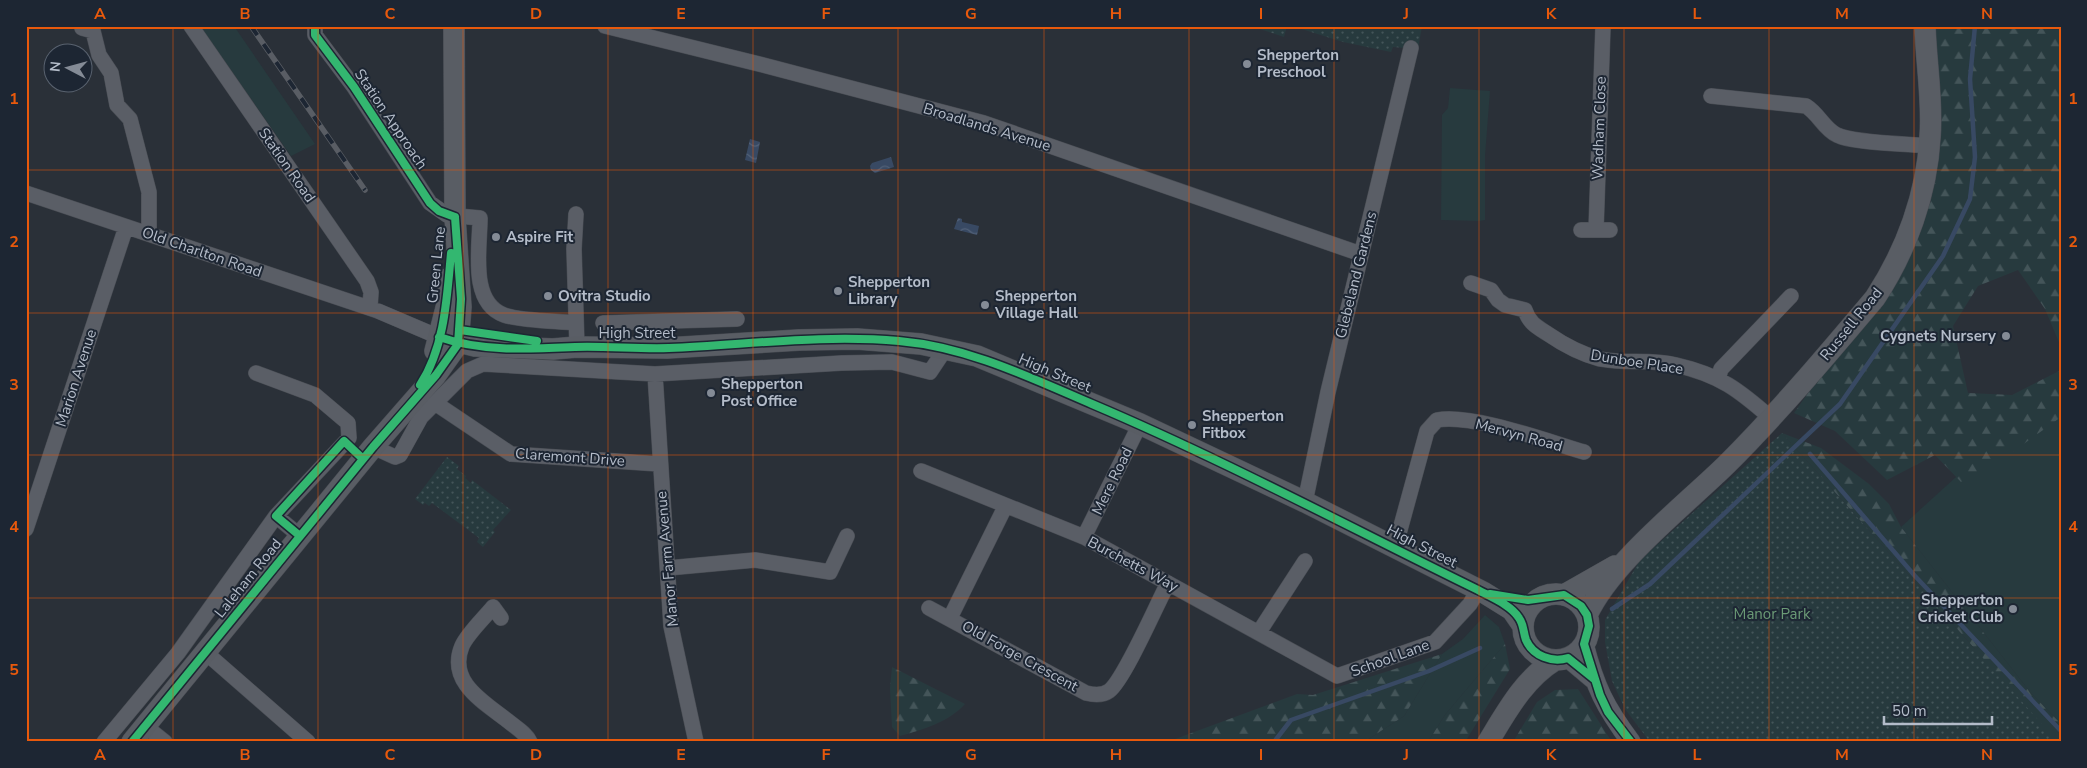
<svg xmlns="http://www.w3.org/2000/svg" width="2087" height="768" font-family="'Nunito Sans',sans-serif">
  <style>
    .grass { fill: #273a3e }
    .forest { fill: url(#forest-firs) }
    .park { fill: url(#park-dots) }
    .water { fill: url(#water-waves) }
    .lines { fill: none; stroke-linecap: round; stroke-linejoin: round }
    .stream { stroke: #384963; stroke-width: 4.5 }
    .minor-casing { stroke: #484c53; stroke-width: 16 }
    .tertiary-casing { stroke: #484c53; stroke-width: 20 }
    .secondary-casing { stroke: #484c53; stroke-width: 22 }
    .minor { stroke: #5a5e66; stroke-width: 15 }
    .tertiary { stroke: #5a5e66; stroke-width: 19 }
    .secondary { stroke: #595d64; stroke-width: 21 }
    .rail-casing { stroke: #595d64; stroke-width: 5.5 }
    .rail { stroke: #1d2633; stroke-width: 4; stroke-dasharray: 11; stroke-linecap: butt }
    .cycleway-casing { stroke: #1d2633; stroke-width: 11 }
    .cycleway { stroke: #33b770; stroke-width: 8 }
    .grid { fill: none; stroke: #e8590c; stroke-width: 1; stroke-opacity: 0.55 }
    .poi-dot { fill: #848b96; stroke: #1d2633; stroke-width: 2 }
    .labels { text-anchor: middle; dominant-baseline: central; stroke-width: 4; stroke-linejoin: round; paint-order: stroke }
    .poi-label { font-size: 15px; font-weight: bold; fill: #b4bcc9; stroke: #1d2633; text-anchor: start }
    .street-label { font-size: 15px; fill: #b4bcc9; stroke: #1d2633 }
    .park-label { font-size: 15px; fill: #6b9a76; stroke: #1d2633 }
    .neatline { fill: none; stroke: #e8590c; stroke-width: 2 }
    .grid-label { font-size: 16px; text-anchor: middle; font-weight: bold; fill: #e8590c }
  </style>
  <defs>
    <pattern id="forest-firs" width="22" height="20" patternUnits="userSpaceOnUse" patternTransform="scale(1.25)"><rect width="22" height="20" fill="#273a3e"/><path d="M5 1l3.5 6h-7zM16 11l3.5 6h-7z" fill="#445559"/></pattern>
    <pattern id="park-dots" width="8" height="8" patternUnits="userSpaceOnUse" patternTransform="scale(1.25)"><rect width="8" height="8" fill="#273a3e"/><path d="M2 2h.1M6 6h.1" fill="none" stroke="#445559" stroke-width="1.8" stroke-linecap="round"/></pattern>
    <pattern id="water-waves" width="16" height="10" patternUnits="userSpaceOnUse" patternTransform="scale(1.25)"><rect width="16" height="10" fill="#384963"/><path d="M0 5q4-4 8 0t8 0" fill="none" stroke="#526178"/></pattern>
  </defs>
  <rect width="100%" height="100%" fill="#2a3038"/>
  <!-- grass -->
  <path class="grass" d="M200,26h34l81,118 -24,12z
    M1450,88l40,3 -5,65v64l-6,1 -38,-1 1,-105 6,-7z
    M2061,416v308l-31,-32 -129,-165 55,-50z
    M1485,615l14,12 6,17 -60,71 -17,27h-64l40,-26 38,-62 21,-15z"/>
  <!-- forest -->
  <path class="forest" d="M1984,26l77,4v317l-16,-38 -27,-39 -40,16 -25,40 15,67 44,2 49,-25v47l-68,49 -32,16 -26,-27 -48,25 -52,-49 -41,-18 81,-115 47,-109 4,-162z
    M1782,433l39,15 48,36 20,20 12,23 129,165 31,32v18h-88l2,-93z
    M1505,644l5,25 -45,73h-37l17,-27z
    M1442,654l-38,62 -40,26h-197l130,-48 16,1z
    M892,667l73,37c-16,18 -43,26 -65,32l-8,-9 -2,-39z
    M1578,689l34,53h-99l24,-40 18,-12z"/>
  <!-- park -->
  <path class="park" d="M1251,26h36l-3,11z
    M1292,26h130l-4,23 -25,-2 -2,5 -48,-10z
    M1782,433l276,309h-408l-25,-33 -13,-28 -7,-39v-22l35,-60z
    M447,457l12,9 -2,3 9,7 -1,2 6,5 1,-3 39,30 -18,20 2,2 -12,15 -6,-5 2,-4 -47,-35 -3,3 -4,-3 -2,2 -8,-6z"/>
  <!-- water -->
  <path class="water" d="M750,139l10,3 -4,21 -11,-3z
    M891,157l3,10 -19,6 -4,-3 -1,-4 2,-3z
    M958,218l4,1v3l17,4 -2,9 -23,-6z"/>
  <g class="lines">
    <!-- stream -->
    <path class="stream" d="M1810,454l105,122 146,155
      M1612,609l38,-25 190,-180 103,-148 27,-57 5,-42 -5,-78 5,-53
      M1274,742l17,-22 138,-49 51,-23"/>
    <defs>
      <path id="minor" d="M191,26l176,255 4,11 -1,16
        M315,26v9l39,52 76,116 17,12 33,3c0,30 -11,84 24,97 17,6 53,6 72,8
        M605,26l158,39 221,58 377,131
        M82,28l11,3 6,24 12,18 6,32 13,14 19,73v42
        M1711,96l95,10c13,8 18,23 31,29 16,8 71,9 92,11
        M26,193l352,118 61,26
        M576,214l-2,35 3,98
        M1581,230h29
        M1596,230l7,-204
        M1471,283l20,7 7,10 7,5 20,5c4,13 12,17 23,24 16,11 33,20 52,25 25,5 51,0 76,6 44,10 63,25 96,54
        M603,323l134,-4
        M655,374l16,252 25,116
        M1718,379l3,-10 70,-73
        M435,403l76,51 148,10
        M373,447l22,10 5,-2 21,-38 46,-46 16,-7 172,10 187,-11 50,-1 38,10 16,-24
        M921,471l163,66 253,139 98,-34 35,-38 8,-14
        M1305,502l23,-110 83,-344
        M276,516l24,20
        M26,529l100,-302
        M1084,537l56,-113
        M1395,548l32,-117 10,-11c34,-7 112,22 147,32
        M668,568l87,-8 75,12 17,-36
        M929,608l157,85c8,2 16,3 23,-2 15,-11 48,-87 59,-108
        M501,618l-8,-11c-8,10 -26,27 -31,39 -15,36 22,56 46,75 7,6 18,12 22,21
        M950,618l55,-111
        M1259,632l46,-71
        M205,652l103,90
        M145,726l20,16
        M104,742l74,-89 98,-137 73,-78 -1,-15 -33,-28 -59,-22"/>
      <path id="tertiary" d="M1584,644c11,43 21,63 47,98
        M1568,658l25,21"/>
      <path id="secondary" d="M439,337l36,9 78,3 24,-2 90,1 132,-8 58,-1 64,5 56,12 163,68 165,78 178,90 29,18 11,16
        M435,351l12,-47 2,-26
        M1523 627a33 33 0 1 1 66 0a33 33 0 1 1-66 0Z
        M1564,595l51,-29
        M1587,615c24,-52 97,-109 139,-150 53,-53 101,-110 149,-167 31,-47 52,-104 55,-161 3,-37 -4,-74 -5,-111
        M132,742l241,-295 63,-72 22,-31 3,-37 -6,-90 -1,-191
        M1488,742c19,-31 36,-63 67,-82"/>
    </defs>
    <!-- minor casing -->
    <use href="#minor" class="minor-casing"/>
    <!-- tertiary casing -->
    <use href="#tertiary" class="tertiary-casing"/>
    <!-- secondary casing -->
    <use href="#secondary" class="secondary-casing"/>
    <!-- minor -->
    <use href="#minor" class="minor"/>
    <!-- tertiary -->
    <use href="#tertiary" class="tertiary"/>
    <!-- secondary -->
    <use href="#secondary" class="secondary"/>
    <defs>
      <path id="rail" d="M251,26l114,164"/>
    </defs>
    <!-- rail casing -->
    <use href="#rail" class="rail-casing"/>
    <!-- rail -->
    <use href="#rail" class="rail"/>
    <defs>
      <path id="cycleway" d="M315,26v9l39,52 76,116 9,8 16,6
        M460,330l77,11
        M439,337c43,15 91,12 136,10 31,-1 63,2 94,1 76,-3 154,-14 230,-7 69,6 130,36 193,63 132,56 257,123 386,186 13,7 33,15 41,28 5,7 4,14 7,22 7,16 26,23 42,18l26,21
        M420,385c25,-38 27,-89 31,-132
        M300,536l-24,-20 68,-75 19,18
        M1490,594l38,6 36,-5 17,11 6,9 2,11 -5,18 16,51 8,17 23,30
        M132,742l241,-295 63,-72 22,-31 3,-45 -6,-82"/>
    </defs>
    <!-- cycleway casing -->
    <use href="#cycleway" class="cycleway-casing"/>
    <!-- cycleway -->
    <use href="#cycleway" class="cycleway"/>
  </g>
  <!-- grid -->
  <path class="grid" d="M173,26v716M318,26v716M463,26v716M608,26v716M753,26v716M898,26v716M1044,26v716M1189,26v716M1334,26v716M1479,26v716M1624,26v716M1769,26v716M1914,26v716M26,170h2035M26,313h2035M26,455h2035M26,598h2035"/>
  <!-- markers -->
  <g class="poi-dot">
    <circle cx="1247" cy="64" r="5"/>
    <circle cx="496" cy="237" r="5"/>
    <circle cx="838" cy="291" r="5"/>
    <circle cx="548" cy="296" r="5"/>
    <circle cx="985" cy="305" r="5"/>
    <circle cx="2006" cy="336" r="5"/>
    <circle cx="711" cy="393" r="5"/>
    <circle cx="1192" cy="425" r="5"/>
    <circle cx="2013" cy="609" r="5"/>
  </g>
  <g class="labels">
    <!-- poi labels -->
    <g class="poi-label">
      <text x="1257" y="55">Shepperton<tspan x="1257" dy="17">Preschool</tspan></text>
      <text x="506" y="237">Aspire Fit</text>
      <text x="848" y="282">Shepperton<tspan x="848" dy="17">Library</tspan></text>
      <text x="558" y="296">Ovitra Studio</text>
      <text x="995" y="296">Shepperton<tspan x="995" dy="17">Village Hall</tspan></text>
      <text x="1996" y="336" text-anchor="end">Cygnets Nursery</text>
      <text x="721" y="384">Shepperton<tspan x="721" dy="17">Post Office</tspan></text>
      <text x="1202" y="416">Shepperton<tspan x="1202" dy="17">Fitbox</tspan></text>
      <text x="2003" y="600" text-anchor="end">Shepperton<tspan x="2003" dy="17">Cricket Club</tspan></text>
    </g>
    <!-- street labels -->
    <g class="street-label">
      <text transform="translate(391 119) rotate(56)">Station Approach</text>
      <text transform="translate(987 127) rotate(17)">Broadlands Avenue</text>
      <text transform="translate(1599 128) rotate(-88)">Wadham Close</text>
      <text transform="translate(287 165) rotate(55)">Station Road</text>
      <text transform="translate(202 252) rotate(19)">Old Charlton Road</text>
      <text transform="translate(436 265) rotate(-84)">Green Lane</text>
      <text transform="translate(1356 275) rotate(-76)">Glebeland Gardens</text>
      <text transform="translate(1851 324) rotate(-51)">Russell Road</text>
      <text x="637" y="333">High Street</text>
      <text transform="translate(1637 362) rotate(9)">Dunboe Place</text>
      <text transform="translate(1055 373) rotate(23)">High Street</text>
      <text transform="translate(76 378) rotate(-72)">Marion Avenue</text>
      <text transform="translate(1519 435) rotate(15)">Mervyn Road</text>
      <text transform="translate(570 457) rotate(4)">Claremont Drive</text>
      <text transform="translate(1112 481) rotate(-64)">Mere Road</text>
      <text transform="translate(1422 546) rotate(27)">High Street</text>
      <text transform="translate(667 559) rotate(-95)">Manor Farm Avenue</text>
      <text transform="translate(1133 564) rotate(28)">Burchetts Way</text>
      <text transform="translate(248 578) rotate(-51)">Laleham Road</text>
      <text transform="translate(1020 656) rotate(29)">Old Forge Crescent</text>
      <text transform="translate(1390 658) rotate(-20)">School Lane</text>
    </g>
    <!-- park labels -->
    <g class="park-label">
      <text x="1772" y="614">Manor Park</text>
    </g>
  </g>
  <!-- border -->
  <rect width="2087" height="768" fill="none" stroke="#1d2633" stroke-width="55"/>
  <!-- north arrow -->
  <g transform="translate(68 68) rotate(276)"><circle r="24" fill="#1d2633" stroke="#59626f"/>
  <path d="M0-4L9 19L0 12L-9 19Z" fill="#848b96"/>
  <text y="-8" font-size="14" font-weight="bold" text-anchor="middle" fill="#b4bcc9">N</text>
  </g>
  <!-- scale -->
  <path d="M1884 716v8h108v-8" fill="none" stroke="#b4bcc9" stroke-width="2.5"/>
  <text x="1892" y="716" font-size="15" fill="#b4bcc9" stroke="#1d2633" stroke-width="4" paint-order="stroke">50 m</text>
  <rect x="28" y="28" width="2032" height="712" class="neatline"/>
  <g class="grid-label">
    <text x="100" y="19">A</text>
    <text x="245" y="19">B</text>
    <text x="390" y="19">C</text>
    <text x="536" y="19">D</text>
    <text x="681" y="19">E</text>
    <text x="826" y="19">F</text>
    <text x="971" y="19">G</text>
    <text x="1116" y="19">H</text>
    <text x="1261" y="19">I</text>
    <text x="1406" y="19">J</text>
    <text x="1551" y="19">K</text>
    <text x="1697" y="19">L</text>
    <text x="1842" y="19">M</text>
    <text x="1987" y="19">N</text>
    <text x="14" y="104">1</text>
    <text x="2073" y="104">1</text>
    <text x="14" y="247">2</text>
    <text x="2073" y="247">2</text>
    <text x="14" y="390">3</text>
    <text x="2073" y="390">3</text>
    <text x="14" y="532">4</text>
    <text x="2073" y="532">4</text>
    <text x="14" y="675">5</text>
    <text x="2073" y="675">5</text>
    <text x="100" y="760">A</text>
    <text x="245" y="760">B</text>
    <text x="390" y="760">C</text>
    <text x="536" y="760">D</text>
    <text x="681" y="760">E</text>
    <text x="826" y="760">F</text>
    <text x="971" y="760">G</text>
    <text x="1116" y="760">H</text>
    <text x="1261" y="760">I</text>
    <text x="1406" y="760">J</text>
    <text x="1551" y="760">K</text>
    <text x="1697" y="760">L</text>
    <text x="1842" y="760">M</text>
    <text x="1987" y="760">N</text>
  </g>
</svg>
